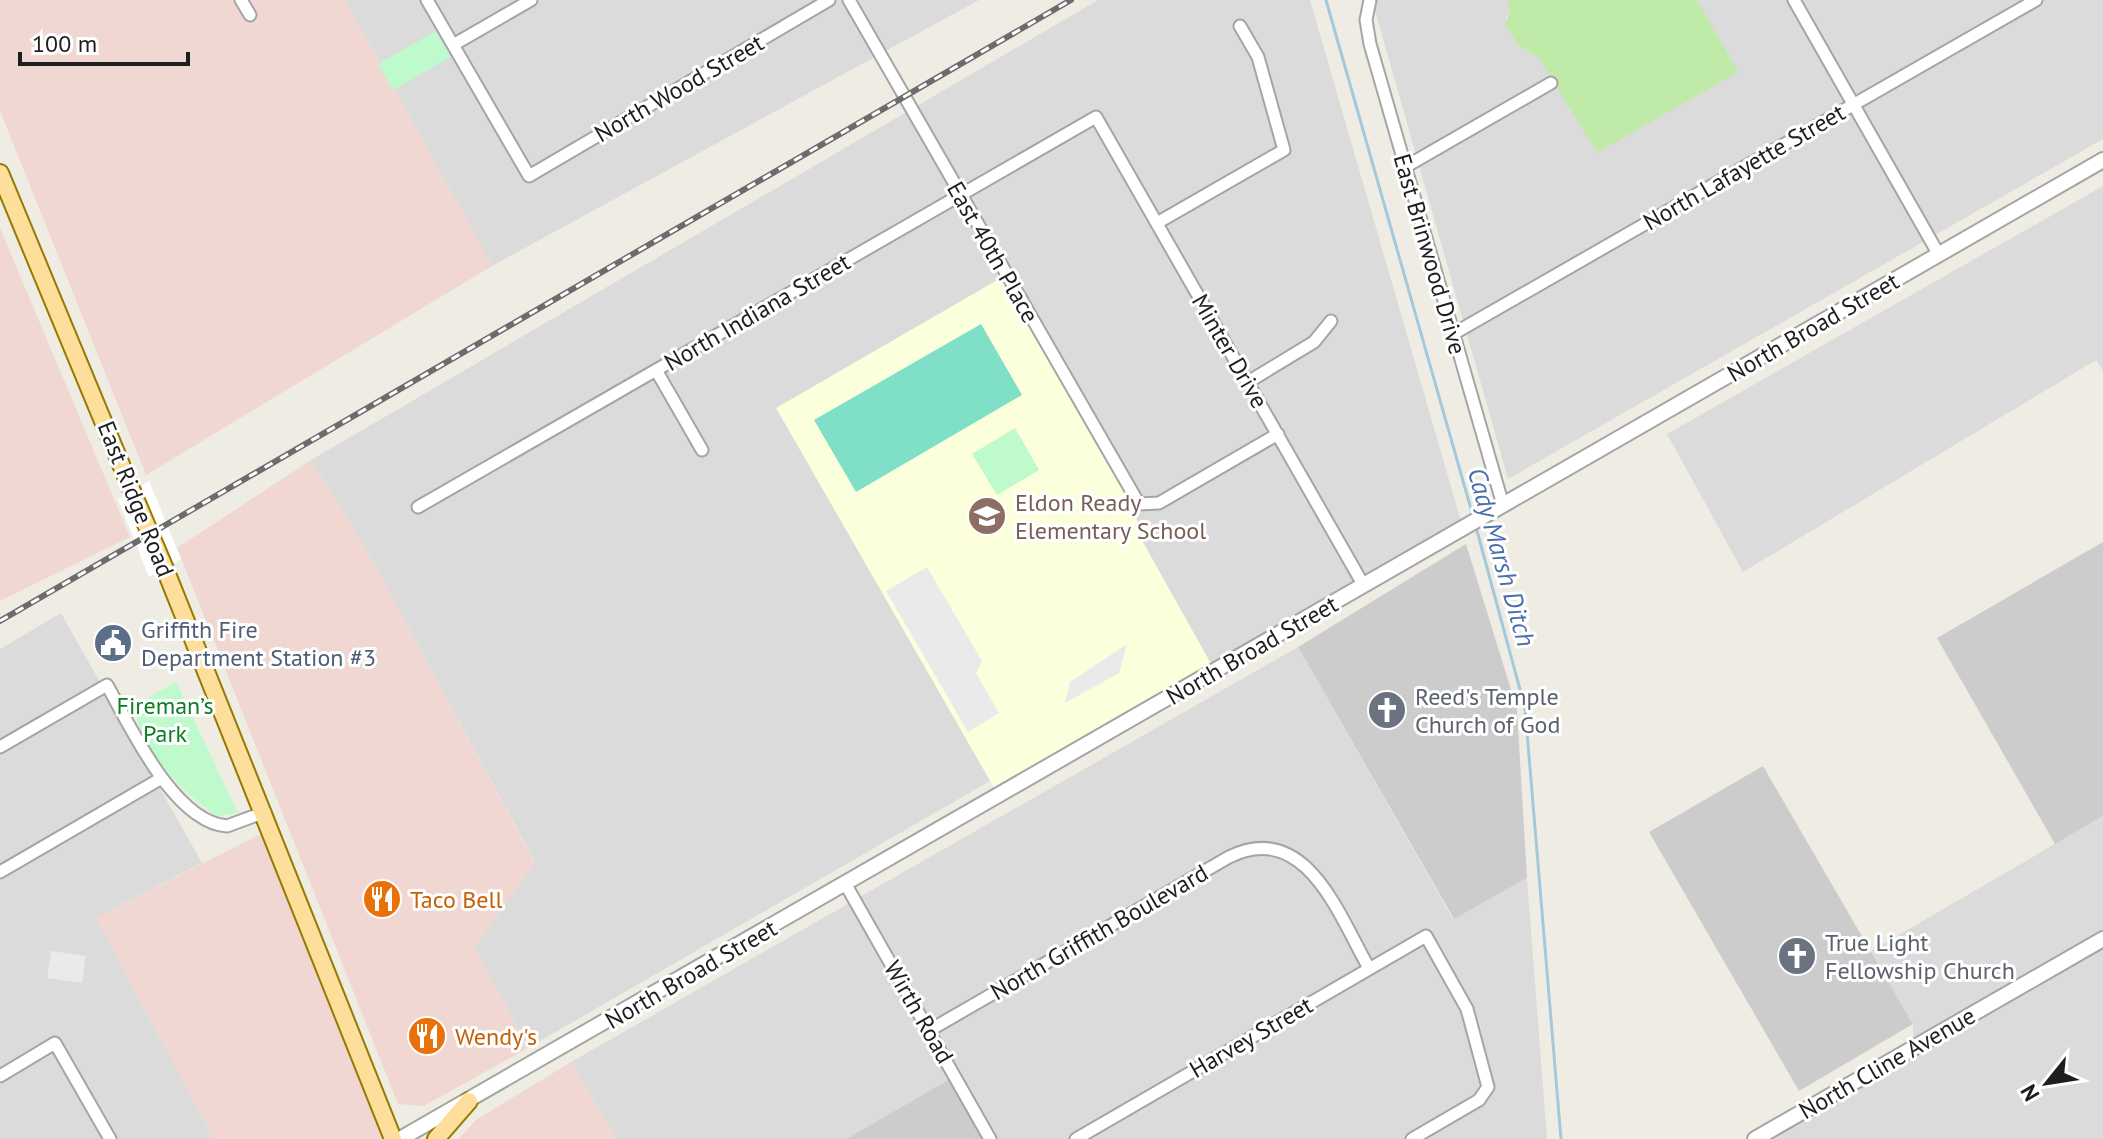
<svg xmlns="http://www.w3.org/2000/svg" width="2103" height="1139" font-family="'PT Sans',sans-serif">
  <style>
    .residential { fill: #dcdbdb }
    .commercial { fill: #f0d7d2 }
    .education { fill: #fbffdc }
    .religious { fill: #ccc }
    .grass { fill: #c0eaa8 }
    .park { fill: #bffacc }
    .pitch { fill: #80dfc7 }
    .parking { fill: #eaeaea }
    .pier { fill: #fff }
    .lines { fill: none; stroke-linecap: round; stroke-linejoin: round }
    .stream { stroke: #a3c9dd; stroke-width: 3 }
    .minor-casing { stroke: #a5a5a5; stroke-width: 15 }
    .tertiary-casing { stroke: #a5a5a5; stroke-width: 18 }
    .primary-casing { stroke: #977900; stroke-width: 20 }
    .minor { stroke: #fff; stroke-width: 11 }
    .tertiary { stroke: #fff; stroke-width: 14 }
    .primary { stroke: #fddf9b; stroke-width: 16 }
    .rail-casing { stroke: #6c6c6c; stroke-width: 6 }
    .rail { stroke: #fff; stroke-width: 3; stroke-dasharray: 9; stroke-linecap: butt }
    .primary-bridge-casing { stroke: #977900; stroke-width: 20; stroke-linecap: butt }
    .primary-bridge { stroke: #fddf9b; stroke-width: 16 }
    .labels { text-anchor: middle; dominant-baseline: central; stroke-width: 6; stroke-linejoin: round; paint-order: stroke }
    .street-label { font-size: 24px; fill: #1e1e1e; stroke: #fff }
    .education-label { font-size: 24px; fill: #785e54; stroke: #fff; text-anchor: start }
    .service-label { font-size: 24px; fill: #4e5e75; stroke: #fff; text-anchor: start }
    .worship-label { font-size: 24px; fill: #5b616d; stroke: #fff; text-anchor: start }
    .park-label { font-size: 24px; fill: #0a7e22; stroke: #fff }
    .food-label { font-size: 24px; fill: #c56008; stroke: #fff; text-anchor: start }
    .water-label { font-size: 26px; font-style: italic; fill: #496faf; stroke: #fff }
  </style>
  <rect width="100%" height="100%" fill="#efede3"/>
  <!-- residential -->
  <path class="residential" d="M345,0h634l-487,266z
    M1098,0h212l153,528 -248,143 -75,-134 -9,-43 -354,-86 213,373 -462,267 -53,-101 60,-85 -172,-318 -52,-84z
    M1372,0h135l3,12 -4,7 13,27 20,12 7,10 191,4 -40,-72h406v139l-595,340z
    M2103,186v185l-7,-11 -353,212 -76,-138z
    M61,613l141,250 -106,55 118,221h-214v-490z
    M1298,647l155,272 74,-41 20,261h-556l-36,-63 -109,63h-229l-46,-77z
    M2103,816v323h-349l160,-92 -1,-23 -42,-73z"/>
  <!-- commercial -->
  <path class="commercial" d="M0,0h345l147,266 -346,209 -146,-364z
    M0,228l130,309 -130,64z
    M311,460l52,84 172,319 -60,84 53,101 -104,58 -26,-2 -221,-556z
    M268,830l122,309h-176l-118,-221z
    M571,1062l46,77h-159l18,-19z"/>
  <!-- education -->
  <path class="education" d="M1006,275l126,219 8,43 75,134 -216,125 -223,-388z"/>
  <!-- religious -->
  <path class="religious" d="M2103,542v274l-48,28 -118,-206z
    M1466,544l51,165 10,169 -73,41 -156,-272z
    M1763,766l150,258 -114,67 -150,-259z
    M955,1076l36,63h-145z"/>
  <!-- grass -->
  <path class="grass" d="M1507,0h190l41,72 -141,81 -58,-95 -20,-12 -14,-22 5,-12z"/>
  <!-- park -->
  <path class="park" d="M436,31l15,26 -58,33 -15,-26z
    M1015,428l24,42 -42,25 -25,-41z
    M176,682l62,131 -21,3c-23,-13 -88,-75 -79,-105 4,-14 27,-22 38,-29z"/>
  <!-- pitch -->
  <path class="pitch" d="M981,324l41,71 -166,97 -42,-72z"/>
  <!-- parking -->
  <path class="parking" d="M927,567l55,94 -6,12 23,40 -31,19 -82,-141z
    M1127,644l-8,29 -54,30 5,-21z
    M51,951l35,5 -4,27 -35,-5z"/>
  <!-- pier -->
  <path class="pier" d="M149,481l32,78 -32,18 -31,-78z"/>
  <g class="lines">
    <!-- stream -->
    <path class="stream" d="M1326,0l147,516
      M1476,527l49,181 36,431"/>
    <defs>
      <path id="minor" d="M241,0l9,15
        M427,0l102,176 300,-176
        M849,0l290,504 20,-1 119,-69
        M1370,0l-4,20 4,24 133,461
        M1794,0l145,255
        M453,45l78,-45
        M1405,167l146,-84
        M1157,223l127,-73 -26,-93 -18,-31
        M1453,334l583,-334
        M656,370l46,80
        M1248,382l66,-40 17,-21
        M418,507l678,-390 268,469
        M0,747l107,-62c23,41 67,137 120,141l38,-14
        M0,872l160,-93
        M846,885l144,254
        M930,1030l299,-173c77,-38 110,59 140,111
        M0,1076l55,-33 55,96
        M1076,1139l350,-203 41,73 21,78 -9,13 -67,39"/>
      <path id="tertiary" d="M400,1139l1703,-979
        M1755,1139l348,-200"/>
      <path id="primary" d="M0,173l132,318
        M165,569l228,570
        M436,1139l33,-38"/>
    </defs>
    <!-- minor casing -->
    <use href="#minor" class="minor-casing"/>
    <!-- tertiary casing -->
    <use href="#tertiary" class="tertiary-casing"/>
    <!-- primary casing -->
    <use href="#primary" class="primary-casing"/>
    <!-- minor -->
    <use href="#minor" class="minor"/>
    <!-- tertiary -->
    <use href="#tertiary" class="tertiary"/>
    <!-- primary -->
    <use href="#primary" class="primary"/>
    <defs>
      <path id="rail" d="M0,621l1071,-621"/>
    </defs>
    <!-- rail casing -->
    <use href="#rail" class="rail-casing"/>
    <!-- rail -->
    <use href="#rail" class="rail"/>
    <defs>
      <path id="primary-bridge" d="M132,491l33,78"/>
    </defs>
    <!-- primary-bridge casing -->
    <use href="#primary-bridge" class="primary-bridge-casing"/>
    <!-- primary-bridge -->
    <use href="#primary-bridge" class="primary-bridge"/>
  </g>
  <!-- icons -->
  <defs>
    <symbol id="school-disc" viewBox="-11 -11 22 22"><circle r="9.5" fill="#8d6e63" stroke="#fff"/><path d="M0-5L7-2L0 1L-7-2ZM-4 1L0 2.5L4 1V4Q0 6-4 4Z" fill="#fff"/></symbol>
    <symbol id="civic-disc" viewBox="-11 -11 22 22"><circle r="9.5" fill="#5c6f8a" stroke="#fff"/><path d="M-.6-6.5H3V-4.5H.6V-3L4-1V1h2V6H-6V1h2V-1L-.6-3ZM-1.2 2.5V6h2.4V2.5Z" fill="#fff"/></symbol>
    <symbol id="church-disc" viewBox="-11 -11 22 22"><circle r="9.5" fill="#6b7280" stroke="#fff"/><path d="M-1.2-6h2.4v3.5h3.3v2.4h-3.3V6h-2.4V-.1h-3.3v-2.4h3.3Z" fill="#fff"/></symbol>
    <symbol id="restaurant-disc" viewBox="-11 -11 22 22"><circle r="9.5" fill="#e8710a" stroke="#fff"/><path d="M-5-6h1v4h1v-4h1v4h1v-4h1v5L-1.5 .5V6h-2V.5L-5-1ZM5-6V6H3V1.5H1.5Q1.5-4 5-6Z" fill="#fff"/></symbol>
  </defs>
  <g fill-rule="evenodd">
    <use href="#school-disc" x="965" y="494" width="44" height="44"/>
    <use href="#civic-disc" x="91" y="621" width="44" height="44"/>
    <use href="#church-disc" x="1365" y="688" width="44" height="44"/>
    <use href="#restaurant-disc" x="360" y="877" width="44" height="44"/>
    <use href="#church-disc" x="1775" y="934" width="44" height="44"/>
    <use href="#restaurant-disc" x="405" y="1014" width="44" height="44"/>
  </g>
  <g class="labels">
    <!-- street labels -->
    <g class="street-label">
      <text transform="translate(679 88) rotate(-30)">North Wood Street</text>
      <text transform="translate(1744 167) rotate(-30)">North Lafayette Street</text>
      <text transform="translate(993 252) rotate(60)">East 40th Place</text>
      <text transform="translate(1430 254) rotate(74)">East Brinwood Drive</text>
      <text transform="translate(757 312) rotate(-30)">North Indiana Street</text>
      <text transform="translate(1813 327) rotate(-30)">North Broad Street</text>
      <text transform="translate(1230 351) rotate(60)">Minter Drive</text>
      <text transform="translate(136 499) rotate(68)">East Ridge Road</text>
      <text transform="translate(1252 650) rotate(-30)">North Broad Street</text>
      <text transform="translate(1099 932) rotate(-30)">North Griffith Boulevard</text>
      <text transform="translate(691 974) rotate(-30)">North Broad Street</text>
      <text transform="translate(919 1012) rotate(60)">Wirth Road</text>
      <text transform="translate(1251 1037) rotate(-30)">Harvey Street</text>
      <text transform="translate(1887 1063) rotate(-30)">North Cline Avenue</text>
    </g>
    <!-- education labels -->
    <g class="education-label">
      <text x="1015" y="502">Eldon Ready<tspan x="1015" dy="28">Elementary School</tspan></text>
    </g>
    <!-- service labels -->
    <g class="service-label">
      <text x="141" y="629">Griffith Fire<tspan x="141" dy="28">Department Station #3</tspan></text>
    </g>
    <!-- worship labels -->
    <g class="worship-label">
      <text x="1415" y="696">Reed's Temple<tspan x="1415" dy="28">Church of God</tspan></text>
      <text x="1825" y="942">True Light<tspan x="1825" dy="28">Fellowship Church</tspan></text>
    </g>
    <!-- park labels -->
    <g class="park-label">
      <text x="165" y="705">Fireman’s<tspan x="165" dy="28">Park</tspan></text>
    </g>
    <!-- food labels -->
    <g class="food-label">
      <text x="410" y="899">Taco Bell</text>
      <text x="455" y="1036">Wendy's</text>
    </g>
    <!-- water labels -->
    <g class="water-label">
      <text transform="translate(1502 557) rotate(74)">Cady Marsh Ditch</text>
    </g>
  </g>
  <!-- north arrow -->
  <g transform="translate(2047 1083) rotate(240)" stroke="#ffffff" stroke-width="6" paint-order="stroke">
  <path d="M0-6L14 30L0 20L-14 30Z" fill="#1e1e1e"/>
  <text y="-12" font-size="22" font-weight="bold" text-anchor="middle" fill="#1e1e1e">N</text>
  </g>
  <!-- scale -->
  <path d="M20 52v12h168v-12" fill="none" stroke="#1e1e1e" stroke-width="4"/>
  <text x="32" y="52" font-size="24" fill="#1e1e1e" stroke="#ffffff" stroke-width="6" paint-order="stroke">100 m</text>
</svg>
